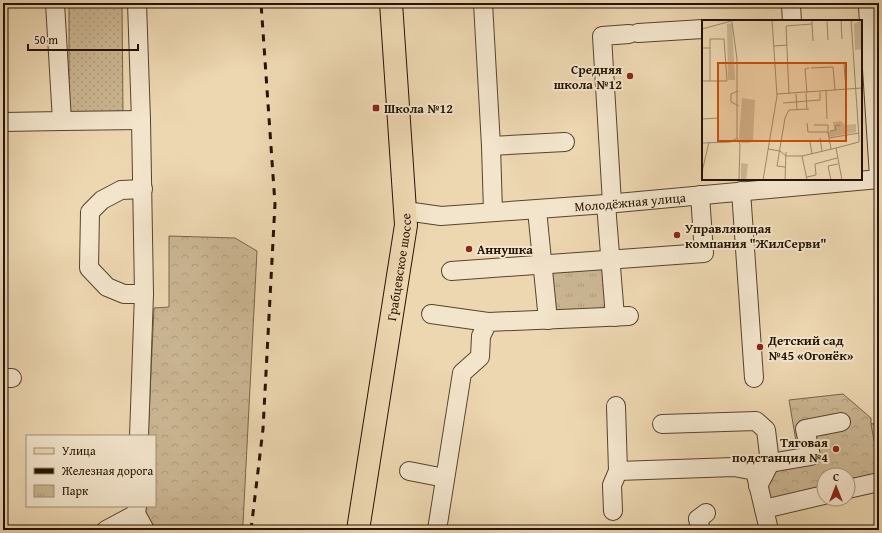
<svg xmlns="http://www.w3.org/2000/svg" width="882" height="533" font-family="'Gentium Book Plus',serif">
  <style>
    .grass { fill: url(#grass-dots); stroke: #78644a }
    .forest { fill: url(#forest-crowns); stroke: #78644a }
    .park { fill: url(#park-tufts); stroke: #78644a }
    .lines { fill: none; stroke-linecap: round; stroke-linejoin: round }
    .minor-casing { stroke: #56442c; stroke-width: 20 }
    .major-casing { stroke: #241300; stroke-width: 24 }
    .minor { stroke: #f3e5cc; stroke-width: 18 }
    .major { stroke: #edd7b1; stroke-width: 22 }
    .rail { stroke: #241300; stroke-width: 3; stroke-dasharray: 7 7; stroke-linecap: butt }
    .poi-dot { fill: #8f2418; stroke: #f3e5cc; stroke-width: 1.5 }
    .labels { text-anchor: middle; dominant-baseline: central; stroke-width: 4; stroke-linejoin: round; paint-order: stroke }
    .poi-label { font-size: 13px; font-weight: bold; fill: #241300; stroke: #f3e5cc; text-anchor: start }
    .street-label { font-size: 13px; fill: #241300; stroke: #f3e5cc }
    .inset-road { fill: none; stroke: #9d896a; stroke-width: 1 }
    .view { fill: #cb4e0a; fill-opacity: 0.15; stroke: #cb4e0a; stroke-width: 2 }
    .inset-edge { fill: none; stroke: #241300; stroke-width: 2 }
  </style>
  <defs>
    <pattern id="grass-dots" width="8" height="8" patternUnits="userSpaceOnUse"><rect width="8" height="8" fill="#cbb693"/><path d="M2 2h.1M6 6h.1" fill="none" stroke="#ae9c7d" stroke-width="1.8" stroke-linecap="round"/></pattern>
    <pattern id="forest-crowns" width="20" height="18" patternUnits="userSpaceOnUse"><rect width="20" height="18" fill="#cbb693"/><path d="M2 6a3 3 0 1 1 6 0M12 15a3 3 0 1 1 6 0" fill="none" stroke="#ae9c7d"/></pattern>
    <pattern id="park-tufts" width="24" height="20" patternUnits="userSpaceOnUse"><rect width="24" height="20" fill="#cbb693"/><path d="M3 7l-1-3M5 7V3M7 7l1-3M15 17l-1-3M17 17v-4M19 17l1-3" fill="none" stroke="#ae9c7d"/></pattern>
  </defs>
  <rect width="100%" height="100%" fill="#edd7b1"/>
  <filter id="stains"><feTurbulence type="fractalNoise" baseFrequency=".005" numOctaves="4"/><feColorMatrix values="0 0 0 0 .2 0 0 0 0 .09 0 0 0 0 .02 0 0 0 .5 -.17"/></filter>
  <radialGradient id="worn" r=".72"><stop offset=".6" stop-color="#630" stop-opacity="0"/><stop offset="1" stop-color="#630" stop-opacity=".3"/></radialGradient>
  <!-- grass -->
  <path class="grass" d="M69,3h53l1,111 -54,1z"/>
  <!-- forest -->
  <path class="forest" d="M169,236l66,2 22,13 -14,273 -7,6h-82l-9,-16v-8h10v-70h-7l6,-128 15,-1z
    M843,394l28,24v6h8v55l-31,7v-11h-24v17l-58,13 -10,-36 42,-16 -9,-53z"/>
  <!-- park -->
  <path class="park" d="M606,266l3,46 -55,2 -4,-44z
    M871,424h8v33h-2z"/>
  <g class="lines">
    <defs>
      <g id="minor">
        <path d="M137,3l4,117 3,174 -5,142"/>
        <path d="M483,3l8,143 2,66"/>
        <path d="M791,6l1,15"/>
        <path d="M868,7l11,170"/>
        <path d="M638,33l65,-4"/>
        <path d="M62,121l79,-1"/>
        <path d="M3,122l59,-1 -7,-118"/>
        <path d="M491,146l74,-4"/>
        <path d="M143,189l-22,1 -19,10 -12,12 -1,56 18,19 17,7h20"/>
        <path d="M741,191l13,187"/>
        <path d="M612,203l-10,-167 27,-2"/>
        <path d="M606,204l9,113"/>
        <path d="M537,210l11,110"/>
        <path id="s1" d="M406,211l35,5 165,-12 273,-25"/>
        <path d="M451,271l253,-18 -4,-58"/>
        <path d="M431,314l57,8"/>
        <path d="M3,378h9"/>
        <path d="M616,406l2,65 116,-4 21,4 9,38"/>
        <path d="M662,424l94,-3 10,9 4,33 -12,23"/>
        <path d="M770,463l41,-7 -6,-27 36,-7"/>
        <path d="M409,471l36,7"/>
        <path d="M848,489l31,-7"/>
        <path d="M613,511l-1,-26 6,-14"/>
        <path d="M136,514l9,16"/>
        <path d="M106,530l30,-16 1,-8"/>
        <path d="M437,530l25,-157 18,-16 1,-21 7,-14 141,-6"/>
        <path d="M701,530l-3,-11 8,-6"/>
        <path d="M769,530l-5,-21 60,-14"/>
      </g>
      <g id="major">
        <path id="s2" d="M358,530l48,-305 -15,-222"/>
      </g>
    </defs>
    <!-- minor casing -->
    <use href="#minor" class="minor-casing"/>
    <!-- major casing -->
    <use href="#major" class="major-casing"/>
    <!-- minor -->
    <use href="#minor" class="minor"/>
    <!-- major -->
    <use href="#major" class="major"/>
    <!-- rail -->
    <path class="rail" d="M251,530l12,-101 12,-225 -14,-201"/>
  </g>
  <!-- markers -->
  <g class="poi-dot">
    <circle cx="630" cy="76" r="4"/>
    <rect x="372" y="104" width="8" height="8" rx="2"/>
    <circle cx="677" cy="235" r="4"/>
    <circle cx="469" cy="249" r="4"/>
    <circle cx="760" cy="347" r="4"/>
    <circle cx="836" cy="449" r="4"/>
  </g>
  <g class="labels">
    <!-- poi labels -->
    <g class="poi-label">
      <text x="622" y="69" text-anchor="end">Средняя<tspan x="622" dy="15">школа №12</tspan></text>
      <text x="384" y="108">Школа №12</text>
      <text x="685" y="228">Управляющая<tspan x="685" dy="15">компания "ЖилСерви"</tspan></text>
      <text x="477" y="249">Аннушка</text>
      <text x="768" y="340">Детский сад<tspan x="768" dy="15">№45 «Огонёк»</tspan></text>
      <text x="828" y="442" text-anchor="end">Тяговая<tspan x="828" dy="15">подстанция №4</tspan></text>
    </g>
    <!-- street labels -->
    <g class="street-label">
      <text stroke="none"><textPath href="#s1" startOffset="225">Молодёжная улица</textPath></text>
      <text stroke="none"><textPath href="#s2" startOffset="266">Грабцевское шоссе</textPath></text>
    </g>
  </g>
  <!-- overview -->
  <g transform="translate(702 20)">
    <rect width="160" height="160" fill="#edd7b1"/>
    <path d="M160,0v29l-7,1 -1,-26zM30,3l3,57h-7l-1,-56z" fill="#cbb693"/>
    <path d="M40,78l13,2 -2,40 -4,3h-8l-2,-5zM139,101l4,4 11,-1v8l-27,5 -1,-5 6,-3 -1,-7zM39,143l7,1 -2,16h-5z" fill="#cbb693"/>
    <path class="inset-road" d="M125,0l1,20M139,0l1,19M110,4l1,17M0,9l33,-9M72,26l13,-1M0,28h8v33h-8M8,28v-9h14l3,42h-17M142,44l2,25M109,48l22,-1 2,23M36,71l-7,3v8l8,4M124,71l1,28M104,73l1,17M105,73l-2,-24 4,-1M75,74l85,-6M87,74l-3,-68 26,-2v-4M94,74l1,16M81,83l37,-3v-8M0,99l17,-1M105,103l1,9h20l1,6M112,105h14v9M128,111l6,-1 -1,-4 5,-1M35,118l3,6 -1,36M118,118l2,13M108,122l2,12M0,123l29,-1 6,-4v-79l-5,-37M66,129l12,2 6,5h16l34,-8M129,129l-2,-11 30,-5M100,136l5,24M83,147l-8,-1 8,-48 4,-8 20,-1M0,152l7,-30M105,157l9,-2 -1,-11 22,-6M61,160l14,-84 -5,-76M83,160l1,-28M129,160l-3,-14 10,-2M140,160l-6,-32 23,-6v-4l-8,-118"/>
    <path class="view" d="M16,43h128v78h-128z"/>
    <rect width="160" height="160" class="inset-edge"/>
  </g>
  <!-- margin -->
  <rect width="882" height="533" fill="none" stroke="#edd7b1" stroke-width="16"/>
  <rect x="4" y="4" width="874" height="525" fill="none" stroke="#241300" stroke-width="2"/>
  <rect x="8" y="8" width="866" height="517" fill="none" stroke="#241300"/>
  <!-- legend -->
  <rect x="26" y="435" width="130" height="72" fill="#f3e5cc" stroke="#a0917a"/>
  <rect x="34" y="448" width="20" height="6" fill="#edd7b1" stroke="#a0917a"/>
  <text x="62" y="455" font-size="12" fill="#241300">Улица</text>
  <rect x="34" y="468" width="20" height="6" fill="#241300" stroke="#a0917a"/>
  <text x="62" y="475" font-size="12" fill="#241300">Железная дорога</text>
  <rect x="34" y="485" width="20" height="12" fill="url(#park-tufts)" stroke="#a0917a"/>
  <text x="62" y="495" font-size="12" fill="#241300">Парк</text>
  <!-- north arrow -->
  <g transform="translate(836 487)"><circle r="19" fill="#f3e5cc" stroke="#a0917a"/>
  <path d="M0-3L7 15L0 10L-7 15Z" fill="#8f2418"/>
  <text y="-6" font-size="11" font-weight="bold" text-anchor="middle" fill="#241300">С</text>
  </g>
  <!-- scale -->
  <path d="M28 44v6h110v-6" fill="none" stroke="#241300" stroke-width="2"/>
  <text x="34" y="44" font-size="12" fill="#241300" stroke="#f3e5cc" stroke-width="3" paint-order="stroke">50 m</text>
  <rect width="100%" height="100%" filter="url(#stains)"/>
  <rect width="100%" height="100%" fill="url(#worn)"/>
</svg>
